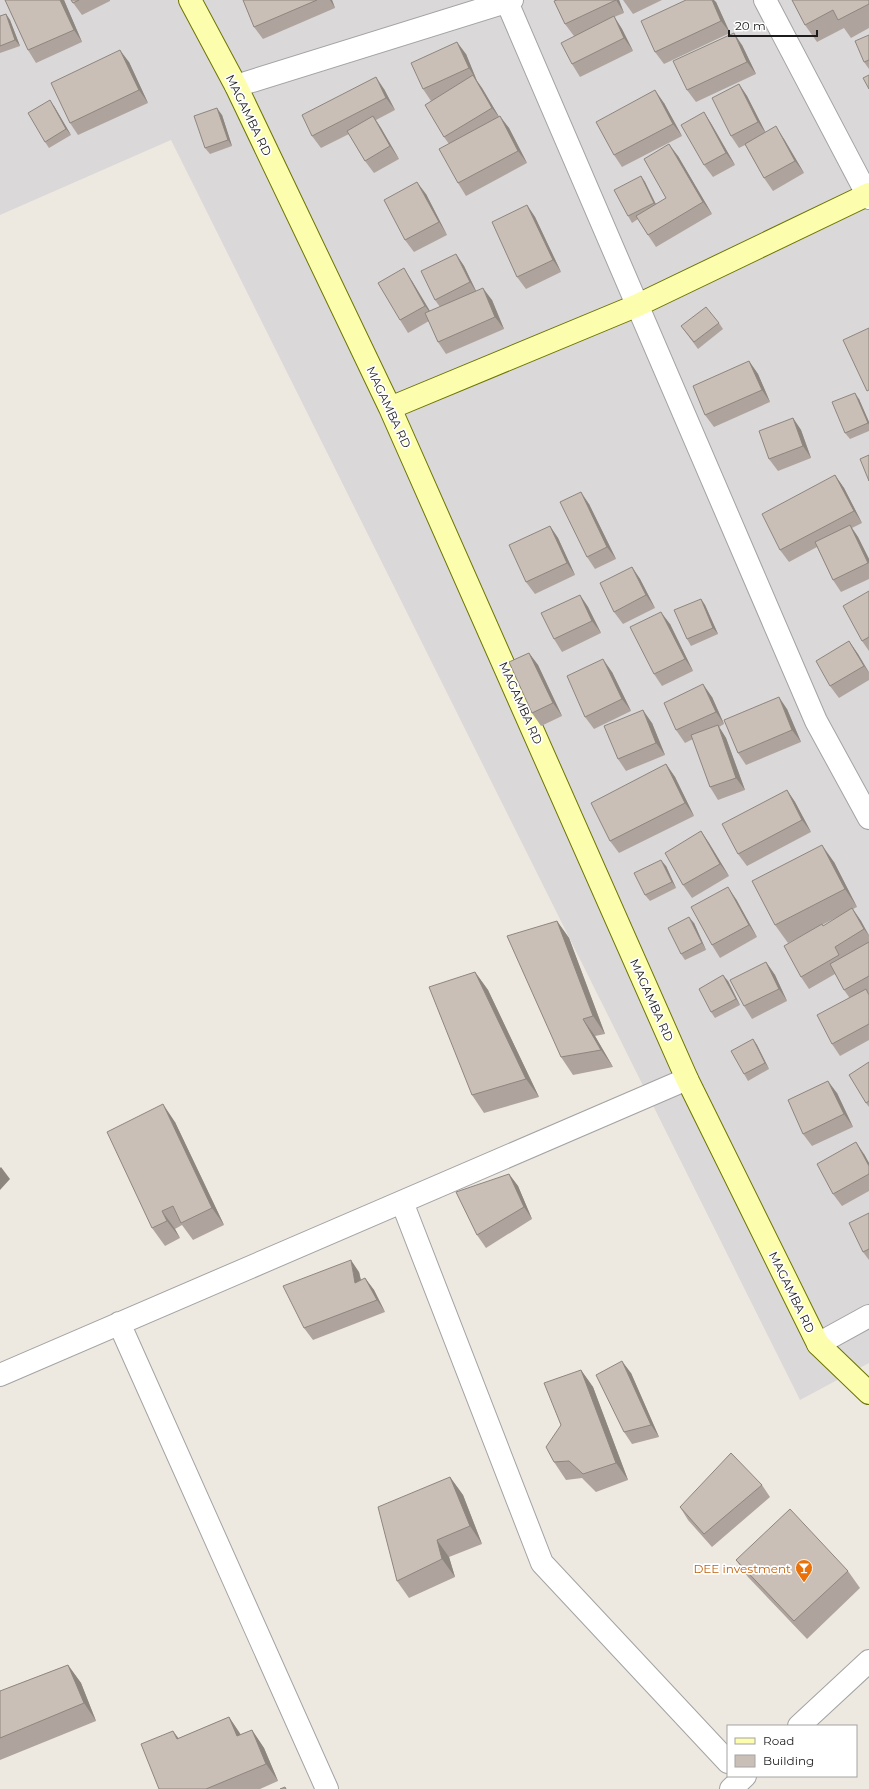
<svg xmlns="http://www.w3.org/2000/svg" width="869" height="1789" font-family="Montserrat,sans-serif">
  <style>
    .residential { fill: #dad8d8 }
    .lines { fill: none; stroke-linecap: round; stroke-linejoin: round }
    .street-casing { stroke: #a3a3a3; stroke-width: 24 }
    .secondary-casing { stroke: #6c7500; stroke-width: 24 }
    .street { stroke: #fff; stroke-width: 22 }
    .secondary { stroke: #fcfeae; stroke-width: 22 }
    .wall { fill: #aea49d; fill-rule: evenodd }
    .shaded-wall { fill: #8d867f }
    .building { fill: #cabfb6; stroke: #8d867f }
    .labels { text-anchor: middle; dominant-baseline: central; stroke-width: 3.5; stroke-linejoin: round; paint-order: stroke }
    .street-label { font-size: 12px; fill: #1c1c1c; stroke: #fff }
    .food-label { font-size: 12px; fill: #c56008; stroke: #fff; text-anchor: end }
  </style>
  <rect width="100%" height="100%" fill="#eee9e0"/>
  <!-- residential -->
  <path class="residential" d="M0,0h869v1363l-69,37 -629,-1260 -171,75z"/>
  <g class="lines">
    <defs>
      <path id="street" d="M765,0l104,198
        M507,2l309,719 53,97
        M236,86l276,-86
        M402,1202l140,361 186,199
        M119,1323l208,466
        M818,1344l51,-28
        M0,1375l687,-296
        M799,1726l70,-65
        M731,1789l14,-13"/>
      <path id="secondary" d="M190,0l46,86 154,322 297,671 131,265 51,49
        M390,408l248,-103 231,-111"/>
    </defs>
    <!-- street casing -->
    <use href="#street" class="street-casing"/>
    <!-- secondary casing -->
    <use href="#secondary" class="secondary-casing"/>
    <!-- street -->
    <use href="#street" class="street"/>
    <!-- secondary -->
    <use href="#secondary" class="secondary"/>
  </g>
  <!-- wall -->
  <path class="wall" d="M5,0h59l18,42 -46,21 -8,-13z
    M71,0h39v1l-28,14z
    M243,0h89l3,8 -72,31 -9,-12z
    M619,0l5,13 -10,4 8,12 11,22 -53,26 -8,-13 2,-28 -9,-12 -11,-23z
    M623,0h39l-29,14z
    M792,0h77v28l-18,10 -7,-10 -27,14 -12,-17z
    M716,2l14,31 -66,31 -9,-12z
    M6,14l4,6 10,26 -20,7v-37z
    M869,35v34l-5,-7z
    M742,45l14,29 -60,28 -9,-12z
    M466,54l11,27 5,7 17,29 10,11 18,35 -61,33 -8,-13 -9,-39 -5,-7 -13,-36 -8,-12z
    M129,62l19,41 -70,32 -8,-12z
    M739,84l8,12 18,36 19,7 20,34 -31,18 -9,-13 -19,-33 -6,3 -8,-12z
    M384,89l11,21 -19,10 5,8 18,31 -25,14 -9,-12 -16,-27 -28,14 -9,-12z
    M664,103l18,33 -60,31 -8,-12z
    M54,106l17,29 -22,13 -4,-6z
    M704,112l8,13 23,40 -22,12 -9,-12z
    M222,115l10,31 -22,8 -5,-6z
    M678,156l34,58 -56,33 -8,-12 -10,-16 -6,4 -4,-7 13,-40 4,6 11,22 10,-6z
    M426,194l21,41 -33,17 -9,-12z
    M527,205l8,12 26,55 -35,17 -9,-12z
    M456,254l8,12 12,25 16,9 12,29 -58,25 -8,-12 -9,-21 -21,12 -8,-13 12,-39 18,30 10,-4 -5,-7z
    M719,323l4,6 -25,20 -17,-23z
    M749,361l9,13 12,28 -56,25 -9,-12z
    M859,399l10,23v9l-19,8 -5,-6z
    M793,418l8,12 10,28 -33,13 -9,-12z
    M835,475l9,13 18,35 -10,5 6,9 11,22v20l-28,13 -8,-12 -16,-33 -28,15 -9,-12z
    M589,504l27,55 -21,10 -8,-12z
    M550,526l8,12 17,37 -40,19 -9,-12z
    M632,567l8,12 15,29 -32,16 -9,-12z
    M869,591v60l-7,-10z
    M580,595l8,12 13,26 -39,19 -8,-13z
    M701,599l4,6 13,29 -27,12 -4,-7z
    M670,624l23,47 -31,15 -8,-12z
    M849,641l9,13 11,18v8l-30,18 -9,-12z
    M529,653l9,12 24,51 -21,10 -9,-13z
    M612,672l19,39 -37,18 -9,-12z
    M712,697l12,27 -5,3 7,11 19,52 -27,10 -8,-13 -17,-48 -8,4 -9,-13z
    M787,709l14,33 -55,23 -8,-12z
    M652,723l13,32 -39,16 -8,-12z
    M666,764l9,13 19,39 -75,37 -9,-12z
    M787,790l8,12 16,30 -64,34 -9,-12z
    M701,831l8,12 20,33 -37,22 -9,-13z
    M834,862l23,45 -4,2 8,12 8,14v105l-29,16 -8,-12 17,-47 -5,-7 -9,-16 -26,15 -8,-12 8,-45 -21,11 -13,-18zM843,914l-20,12 -1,-1z
    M666,866l10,22 -26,13 -5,-6z
    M736,899l21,38 -37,21 -8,-13z
    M557,921l12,17 36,96 -10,2 18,31 -40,8 -12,-18z
    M694,923l12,27 -21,10 -4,-6z
    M766,962l9,13 12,26 -35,18 -8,-13z
    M475,972l13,18 51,107 -55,16 -12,-18z
    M728,981l12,24 -25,13 -4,-6z
    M753,1039l4,6 12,24 -21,12 -4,-7z
    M869,1062v45l-3,-4z
    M837,1093l16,34 -41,19 -9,-12z
    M175,1122l49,103 -31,15 -11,-15 -7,4 5,9 -15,8 -13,-18z
    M864,1154l5,9v28l-27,15 -9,-12z
    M509,1174l9,12 14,33 -46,29 -9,-13z
    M869,1213v47l-6,-8z
    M359,1272l2,8 4,-2 9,12 11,22 -72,28 -9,-12z
    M581,1370l12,17 35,93 -32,12 -14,-14 -16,2 -12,-18 7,-37z
    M631,1373l28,64 -27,7 -8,-12z
    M450,1477l13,18 19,49 -33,13 6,20 -46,21 -12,-17z
    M762,1485l8,12 -58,50 -24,-27 -8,-13z
    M736,1560l112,11 12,17 -53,51 -59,-62z
    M68,1665l13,18 15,38 -96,39v-69z
    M229,1717l12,18 11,-5 12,18 14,33 -18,8h-101l20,-51z"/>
  <!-- shaded-wall -->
  <path class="shaded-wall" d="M60,0h4l18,42 -8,-12z
    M330,0h2l3,8z
    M616,0h3l5,13z
    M712,0h2l2,2 14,31 -9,-12z
    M6,14l4,6 10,26 -5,-6z
    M614,16l8,13 11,22 -9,-13z
    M734,33l8,12 14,29 -9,-12z
    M457,42l9,12 11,27 -8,-13z
    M120,50l9,12 19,41 -9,-13z
    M473,75l9,13 19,32 -9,-12z
    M376,77l8,12 11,21 -9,-12z
    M739,84l8,12 20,39 -9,-13z
    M655,90l9,13 18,33 -9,-12z
    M50,100l4,6 17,29 -5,-6z
    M217,108l5,7 10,31 -4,-6z
    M704,112l8,13 23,40 -9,-12z
    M373,116l8,12 18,31 -9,-13z
    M500,116l9,12 18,35 -9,-12z
    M776,126l8,13 20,34 -9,-12z
    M669,144l9,12 34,58 -9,-12z
    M641,176l4,6 13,27 -4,-6z
    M417,182l9,12 21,41 -8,-13z
    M527,205l8,12 26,55 -8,-12z
    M456,254l8,12 14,29 -8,-13z
    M404,268l8,13 22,37 -9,-12z
    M483,288l9,12 12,29 -9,-12z
    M749,361l9,13 12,28 -8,-12z
    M855,393l4,6 10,23v3z
    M793,418l8,12 10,28 -8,-12z
    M835,475l9,13 18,35 -8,-12z
    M581,492l8,12 27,55 -9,-12z
    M850,525l8,12 11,22v5z
    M550,526l8,12 17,37 -8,-12z
    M632,567l8,12 15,29 -9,-13z
    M580,595l8,12 13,26 -9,-12z
    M701,599l4,6 13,29 -5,-6z
    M661,612l9,12 23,47 -8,-12z
    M849,641l9,13 11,19 -5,-7z
    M529,653l9,12 24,51 -9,-13z
    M603,659l9,13 19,39 -9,-12z
    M703,684l9,13 12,27 -8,-12z
    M779,697l8,12 14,33 -9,-12z
    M643,710l9,13 13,32 -9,-12z
    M718,725l8,13 19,52 -9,-12z
    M666,764l9,13 19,39 -9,-13z
    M787,790l8,12 16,30 -9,-12z
    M701,831l8,12 20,33 -9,-12z
    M822,845l12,17 23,45 -12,-18z
    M661,860l5,6 10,22 -4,-6z
    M728,887l8,12 21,38 -8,-12z
    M852,908l9,13 8,15 -5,-7z
    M689,917l5,6 12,27 -4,-7z
    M557,921l12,17 36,96 -12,-18z
    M766,962l9,13 12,26 -8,-12z
    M475,972l13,18 51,107 -13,-18z
    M723,975l5,6 12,24 -4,-6z
    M583,1019l12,17 18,31 -12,-17z
    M753,1039l4,6 12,24 -4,-6z
    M828,1081l9,12 16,34 -9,-13z
    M163,1104l12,18 49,103 -12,-17z
    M856,1142l8,12 5,9v3z
    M1,1167l9,12 -10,11v-22z
    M509,1174l9,12 14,33 -8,-12z
    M162,1211l13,18 5,9 -13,-17z
    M351,1260l8,12 5,23 -9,-12z
    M365,1278l9,12 11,22 -8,-12z
    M622,1361l9,12 28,64 -8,-12z
    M581,1370l12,17 35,93 -12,-17z
    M450,1477l13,18 19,49 -12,-18z
    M437,1540l12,17 6,20 -13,-18z
    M68,1665l13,18 15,38 -12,-18z
    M229,1717l12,18 -4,1z
    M252,1730l12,18 14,33 -12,-17z
    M173,1731l13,17 -9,-9z"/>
  <!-- building -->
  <path class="building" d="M5,0h55l14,30 -46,20z
    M71,0h8l-6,3z
    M243,0h74l-63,27z
    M557,0h59l-51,24 -11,-23z
    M686,0h26l9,21 -66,31 -14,-31z
    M792,0h77v4l-31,16 -5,-10 -28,15z
    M6,14l9,26 -15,6v-30z
    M614,16l10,22 -52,26 -11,-21z
    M734,33l13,29 -60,28 -14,-29z
    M869,35v25l-5,2 -9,-21z
    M457,42l12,26 -46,21 -12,-26z
    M120,50l19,40 -69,33 -19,-40z
    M473,75l19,33 -48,29 -19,-32z
    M869,75v14l-6,-11z
    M376,77l10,21 -74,38 -10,-21z
    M739,84l19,38 -27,14 -19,-38z
    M655,90l18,34 -59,31 -18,-33z
    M50,100l16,29 -21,13 -17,-29z
    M217,108l11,32 -23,8 -11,-32z
    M704,112l22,41 -22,12 -23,-40z
    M373,116l17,30 -25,15 -18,-30z
    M500,116l18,35 -60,32 -19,-34z
    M776,126l19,35 -31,17 -19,-34z
    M669,144l34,58 -55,33 -12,-19 30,-18 -22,-39z
    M641,176l13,27 -26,13 -14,-26z
    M417,182l22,40 -34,18 -21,-40z
    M527,205l26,55 -36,17 -25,-55z
    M456,254l14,28 -35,18 -14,-29z
    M404,268l21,38 -25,14 -22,-37z
    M483,288l12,29 -57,25 -13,-29z
    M706,307l13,16 -25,19 -13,-16z
    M869,328v62l-2,1 -24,-51z
    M749,361l13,29 -57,25 -12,-29z
    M855,393l13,30 -23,10 -13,-31z
    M793,418l10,28 -34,13 -10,-28z
    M869,455v26l-9,-22z
    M835,475l19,36 -74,39 -18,-36z
    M581,492l26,55 -20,10 -27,-55z
    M850,525l18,38 -35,17 -18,-38z
    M550,526l17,37 -41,19 -17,-37z
    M632,567l14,28 -32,17 -14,-29z
    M869,591v46l-7,4 -19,-35z
    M580,595l12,26 -38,18 -13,-26z
    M701,599l12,29 -26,11 -13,-29z
    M661,612l24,47 -31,15 -24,-47z
    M849,641l15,25 -34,20 -14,-25z
    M529,653l24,50 -21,10 -23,-51z
    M603,659l19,40 -37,18 -18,-41z
    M703,684l13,28 -40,18 -12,-27z
    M779,697l13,33 -54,23 -14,-33z
    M643,710l13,33 -38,16 -14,-33z
    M718,725l18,53 -26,9 -19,-52z
    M666,764l19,39 -75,38 -19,-38z
    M787,790l15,30 -64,34 -16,-30z
    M701,831l19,33 -37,21 -18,-32z
    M822,845l23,44 -70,36 -23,-44z
    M661,860l11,22 -27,13 -11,-22z
    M728,887l21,38 -37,20 -21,-38z
    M852,908l12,21 -29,18 4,8 -38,22 -17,-31 38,-22 1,2z
    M689,917l13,26 -21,11 -13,-26z
    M557,921l36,95 -10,3 18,31 -40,7 -54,-121z
    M869,942v34l-25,14 -14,-26z
    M766,962l13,27 -35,17 -14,-26z
    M475,972l51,107 -54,16 -43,-108z
    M723,975l13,24 -25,13 -12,-23z
    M866,989l3,6v29l-37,20 -15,-29z
    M753,1039l12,24 -21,11 -13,-23z
    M869,1062v39l-3,2 -17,-28z
    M828,1081l16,33 -41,20 -15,-34z
    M163,1104l49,104 -31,15 -8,-17 -11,5 5,10 -15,7 -45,-96z
    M856,1142l13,24v8l-36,20 -16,-30z
    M509,1174l15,33 -47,28 -21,-43z
    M869,1213v36l-6,3 -14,-29z
    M351,1260l4,23 10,-5 12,22 -73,28 -21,-42z
    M622,1361l29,64 -27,7 -28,-57z
    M581,1370l35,93 -33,11 -14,-13 -15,1 -8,-15 15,-22 -17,-42z
    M731,1453l31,32 -58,49 -24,-27z
    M450,1477l20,49 -33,14 5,19 -45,22 -19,-74z
    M790,1509l58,62 -54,50 -58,-61z
    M68,1665l16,38 -84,35v-47z
    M229,1717l8,19 15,-6 14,34 -60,25h-47l-18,-45 32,-13 4,8z
    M285,1787l1,2h-6z"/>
  <!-- icons -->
  <defs>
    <symbol id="bar-pin" viewBox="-11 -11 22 30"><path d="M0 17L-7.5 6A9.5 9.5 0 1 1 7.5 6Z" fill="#e8710a" stroke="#fff"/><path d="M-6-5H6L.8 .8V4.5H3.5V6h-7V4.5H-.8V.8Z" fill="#fff"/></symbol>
  </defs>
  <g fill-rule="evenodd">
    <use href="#bar-pin" x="794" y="1558" width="20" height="27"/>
  </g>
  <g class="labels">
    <!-- street labels -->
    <g class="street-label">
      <text transform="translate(249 115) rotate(64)">MAGAMBA RD</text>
      <text transform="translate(389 407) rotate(65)">MAGAMBA RD</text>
      <text transform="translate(521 703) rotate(66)">MAGAMBA RD</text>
      <text transform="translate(652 1000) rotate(66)">MAGAMBA RD</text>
      <text transform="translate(792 1292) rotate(64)">MAGAMBA RD</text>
    </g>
    <!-- food labels -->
    <g class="food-label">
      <text x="791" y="1568">DEE investment</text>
    </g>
  </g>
  <!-- legend -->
  <rect x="727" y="1725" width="130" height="52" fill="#ffffff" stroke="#a4a4a4"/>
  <rect x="735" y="1738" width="20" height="6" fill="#fcfeae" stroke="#a4a4a4"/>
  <text x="763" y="1745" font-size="12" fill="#1c1c1c">Road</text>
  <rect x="735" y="1755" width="20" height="12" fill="#cabfb6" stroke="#a4a4a4"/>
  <text x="763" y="1765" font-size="12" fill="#1c1c1c">Building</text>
  <!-- scale -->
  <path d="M729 30v6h88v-6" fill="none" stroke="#1c1c1c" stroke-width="2"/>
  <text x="735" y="30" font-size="12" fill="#1c1c1c" stroke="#ffffff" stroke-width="3" paint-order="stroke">20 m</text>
</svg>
